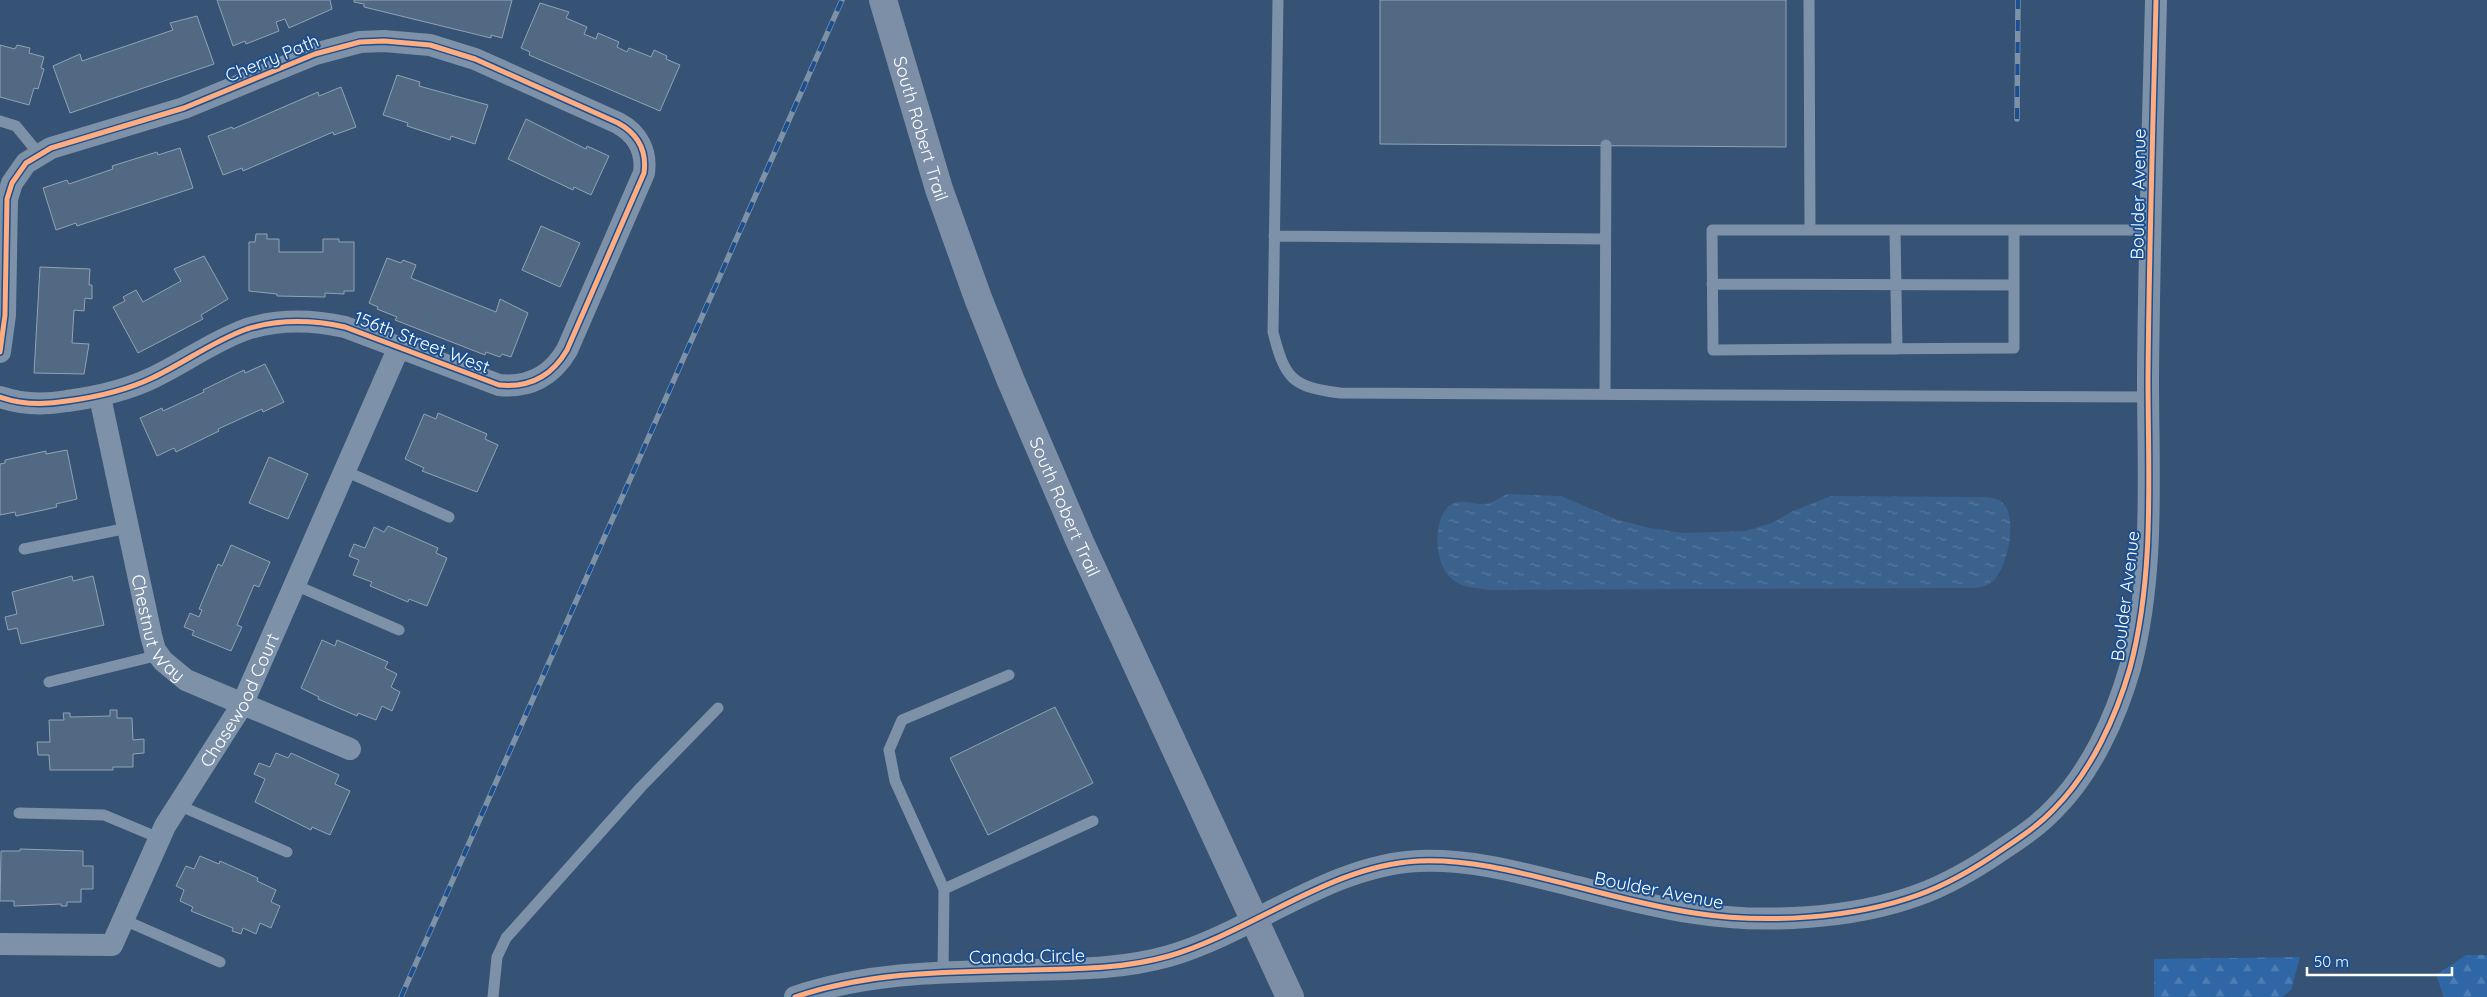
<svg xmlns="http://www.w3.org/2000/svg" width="2487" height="997" font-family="Quicksand,sans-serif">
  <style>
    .forest { fill: url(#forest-firs) }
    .water { fill: url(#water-ripples) }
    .building { fill: #526984; stroke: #92a2b6 }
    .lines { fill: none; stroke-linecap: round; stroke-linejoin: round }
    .lane { stroke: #7d92a8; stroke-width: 11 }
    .street { stroke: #7d92a8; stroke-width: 22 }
    .primary { stroke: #7d8ea7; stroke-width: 28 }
    .rail-casing { stroke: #7e92a7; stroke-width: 5.5 }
    .rail { stroke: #1b4f8f; stroke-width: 4; stroke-dasharray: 11; stroke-linecap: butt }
    .cycleway-casing { stroke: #1b4f8f; stroke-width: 8 }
    .cycleway { stroke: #ffac80; stroke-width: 5 }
    .labels { text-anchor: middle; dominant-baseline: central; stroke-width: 4; stroke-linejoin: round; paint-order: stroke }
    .street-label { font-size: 18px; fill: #fff; stroke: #1b4f8f }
  </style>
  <defs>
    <pattern id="forest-firs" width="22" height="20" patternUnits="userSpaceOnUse" patternTransform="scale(1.25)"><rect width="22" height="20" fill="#2f66a5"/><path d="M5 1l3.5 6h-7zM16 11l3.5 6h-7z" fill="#4e7db2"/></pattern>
    <pattern id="water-ripples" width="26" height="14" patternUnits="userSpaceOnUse" patternTransform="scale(1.25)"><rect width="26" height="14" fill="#3b618d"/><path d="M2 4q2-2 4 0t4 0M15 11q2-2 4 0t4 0" fill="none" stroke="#58799e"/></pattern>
  </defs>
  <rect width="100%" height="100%" fill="#365274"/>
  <!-- forest -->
  <path class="forest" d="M2466,955h21v42h-43l-8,-22z
    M2300,957l-9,33 -9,7h-128v-38z"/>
  <!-- water -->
  <path class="water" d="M1507,494l54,2 54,23 35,9 32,5 63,-2 27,-8 21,-12 38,-15 153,1c7,1 14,1 19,6 15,15 5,63 -9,77 -5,5 -11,7 -18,8l-486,2c-13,-2 -27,-2 -37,-10 -19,-14 -21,-59 -4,-74 12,-10 28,1 41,-3 6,-2 12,-7 17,-9z"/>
  <!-- building -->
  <path class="building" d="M217,0h113l2,9 -43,19 -4,-9 -9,3 3,9 -33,13 -1,-3 -12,5z
    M354,0h158l-10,38 -11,-3v3l-127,-31v-3l-10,-2z
    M1380,0h406v147l-406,-3z
    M540,3l29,9 -3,6 21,9 -3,7 12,5 2,-6 21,9 -2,5 10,5 2,-4 22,9 3,-7 13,6 -1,3 14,6 -20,46 -131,-56 1,-3 -9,-4z
    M197,16l17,48 -144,49 -17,-47 27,-12 2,7 91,-31 -3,-7z
    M0,45l15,4 2,-4 13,3 -1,5 15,4 -3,11 3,1 -6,20 -4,-1 -5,17 -29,-8z
    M397,75l23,7 -1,4 69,19 -13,39 -24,-8 -1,4 -43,-14 1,-3 -25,-8z
    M341,87l15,40 -22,8 -1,-3 -90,39 -1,-3 -19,7 -15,-39 24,-9 1,2 85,-37 1,4z
    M526,119l60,30 1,-3 22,10 -18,39 -17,-8 -1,3 -65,-31z
    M180,148l13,40 -116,38 -1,-3 -20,7 -13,-42 24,-8 2,4 44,-15 -1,-3 45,-14 1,3z
    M541,226l39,17 -20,44 -38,-17z
    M256,234h11v5h12v13h44v-13h16v3h15v49h-10v3l-19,-1v4l-48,-1v-2l-28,-3v-49h6z
    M204,256l24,43 -27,16 2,4 -65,34 -25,-46 12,-6 -2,-4 13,-7 7,12 38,-21 -7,-12z
    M387,258l14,5 2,-3 13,5 -5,13 85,34 4,-13 28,14 -17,44 -9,-3 -2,3 -14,-5 -1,3 -90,-35 2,-3 -20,-8 1,-2 -9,-4z
    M40,267l50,2 -1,16h3v14l-7,-1 -1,13 -10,-1 -2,33 17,1 -5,30 -50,-1z
    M265,364l19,38 -21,10 -1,-3 -44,20 1,2 -43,21 -2,-4 -17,8 -17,-38 22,-10 1,3 41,-19 -1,-2 41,-20 1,3z
    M438,413l49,21 -2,5 13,6 -21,47 -55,-21 2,-3 -19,-9 19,-45 12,5z
    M67,450l10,49 -21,5 1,3 -41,9 -1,-4 -15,3v-51l5,-1v-3l41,-9v3z
    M269,457l39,17 -20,45 -39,-16z
    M388,526l50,22 -2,5 11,5 -20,48 -18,-7 -1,3 -38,-16 2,-4 -19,-7 6,-15 -10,-4 5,-12 11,4 9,-21 10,5z
    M231,545l39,17 -11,25 -5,-2 -17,40 5,2 -11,24 -39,-16 2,-4 -10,-4 6,-14 9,4 3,-7 -3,-1 19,-45 4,2z
    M72,576l1,5 20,-5 11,49 -83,19 -4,-16 -9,2 -3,-13 12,-3 -5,-22z
    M322,640l13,6 2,-6 51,22 -3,6 12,6 -6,13 9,5 -8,19 -10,-5 -6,14 -18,-7 -1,3 -39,-17 1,-2 -18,-9z
    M1055,707l38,76 -105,52 -38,-77z
    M110,710h7v8h15l1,22 11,-1v14l-11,1v13h-20v3h-63l-1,-15h-11l-1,-13h13l-1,-22h15l-1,-7h7v4l40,-1z
    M276,753l12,5 3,-5 48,22 -4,9 15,7 -20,44 -18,-8 -1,3 -56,-28 10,-23 -11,-5 5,-11 11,4z
    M20,849l63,2v15h10v23h-12v13h-14v4h-6v-2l-47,2v-5h-14l1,-50h19z
    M200,856l19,8 1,-3 38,17 -1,3 19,9 -5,12 9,4 -9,22 -11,-5 -4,11 -13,-6 -2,6 -9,-3 1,-3 -42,-17 2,-4 -13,-6 4,-11 -8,-4 10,-20 8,3z"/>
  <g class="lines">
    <!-- lane -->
    <path class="lane" d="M1278,0l-5,332c12,47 19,55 67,61l808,4
      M1809,0l1,230
      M0,121l16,5 23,28
      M1895,230l2,119
      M2014,231v117l-301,2 -1,-120h438
      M1274,236l331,3
      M1712,284l302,1
      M1605,394l1,-249
      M345,471l104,46
      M24,549l104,-21
      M295,585l104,45
      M49,682l110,-27
      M178,805l109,47
      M19,813l85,2 55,23
      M944,889l149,-68
      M124,920l96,42
      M943,972l1,-83 -49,-108 -6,-31 13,-30 107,-45
      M493,997l4,-40 9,-19 135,-151 77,-79"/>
    <!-- street -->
    <g class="street">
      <path d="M0,352l5,-37 2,-116 5,-16 14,-20 25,-15 133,-40 131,-54 45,-12 24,-1 46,4 45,14 143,64c20,11 29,28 26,50l-77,177c-15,26 -38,38 -68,35l-154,-58c-32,-7 -66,-8 -98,2 -34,12 -63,34 -95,49 -27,13 -55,19 -85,23 -23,4 -44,4 -67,-4"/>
      <path id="s1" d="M100,397l51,238 4,15 8,11 23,19 164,69"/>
      <path id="s2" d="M0,944l112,1 53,-119 77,-121 157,-358"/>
      <path d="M795,997c77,-26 155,-25 235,-27 47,-1 93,-1 139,-14 85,-25 161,-91 250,-95 56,-2 106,13 159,26 38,10 77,20 116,26 69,11 158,6 224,-18 31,-11 59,-28 85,-46 18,-12 36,-24 51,-40 37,-37 62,-92 76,-141 25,-94 18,-194 18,-290 1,-126 5,-252 8,-378"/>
    </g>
    <!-- primary -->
    <path class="primary" id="s3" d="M883,0l56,189 39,109 33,83 69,161 210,455"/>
    <defs>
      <path id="rail" d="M2017,119l1,-119
        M401,997l441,-997"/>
    </defs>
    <!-- rail casing -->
    <use href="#rail" class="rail-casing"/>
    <!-- rail -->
    <use href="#rail" class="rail"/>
    <defs>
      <path id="cycleway" d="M0,352l5,-37 2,-116 5,-16 14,-20 25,-15 133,-40 131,-54 45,-12 24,-1 46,4 45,14 143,64c20,11 29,28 26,50l-77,177c-15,26 -38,38 -68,35l-154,-58c-32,-7 -66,-8 -98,2 -34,12 -63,34 -95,49 -27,13 -55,19 -85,23 -23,4 -44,4 -67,-4
        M795,997c77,-26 155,-25 235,-27 47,-1 93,-1 139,-14 85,-25 161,-91 250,-95 56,-2 106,13 159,26 38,10 77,20 116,26 69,11 158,6 224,-18 31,-11 59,-28 85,-46 18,-12 36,-24 51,-40 37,-37 62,-92 76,-141 25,-94 18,-194 18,-290 1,-126 5,-252 8,-378"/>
    </defs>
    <!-- cycleway casing -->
    <use href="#cycleway" class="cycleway-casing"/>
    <!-- cycleway -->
    <use href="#cycleway" class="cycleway"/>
  </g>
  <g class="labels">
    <!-- street labels -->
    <g class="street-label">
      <text transform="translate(272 58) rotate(-22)">Cherry Path</text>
      <text stroke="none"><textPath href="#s3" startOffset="134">South Robert Trail</textPath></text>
      <text transform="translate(2138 194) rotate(-89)">Boulder Avenue</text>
      <text transform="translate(422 342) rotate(21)">156th Street West</text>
      <text stroke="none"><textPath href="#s3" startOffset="539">South Robert Trail</textPath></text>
      <text transform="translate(2125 596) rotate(-83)">Boulder Avenue</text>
      <text stroke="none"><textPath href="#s1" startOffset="240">Chestnut Way</textPath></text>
      <text stroke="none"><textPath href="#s2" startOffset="389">Chasewood Court</textPath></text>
      <text transform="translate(1659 890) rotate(11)">Boulder Avenue</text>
      <text transform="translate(1027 956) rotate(-1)">Canada Circle</text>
    </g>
  </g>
  <!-- scale -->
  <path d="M2307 967v8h145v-8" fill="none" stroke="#ffffff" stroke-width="2.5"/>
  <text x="2314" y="967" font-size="15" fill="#ffffff" stroke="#1b4f8f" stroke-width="4" paint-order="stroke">50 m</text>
</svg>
